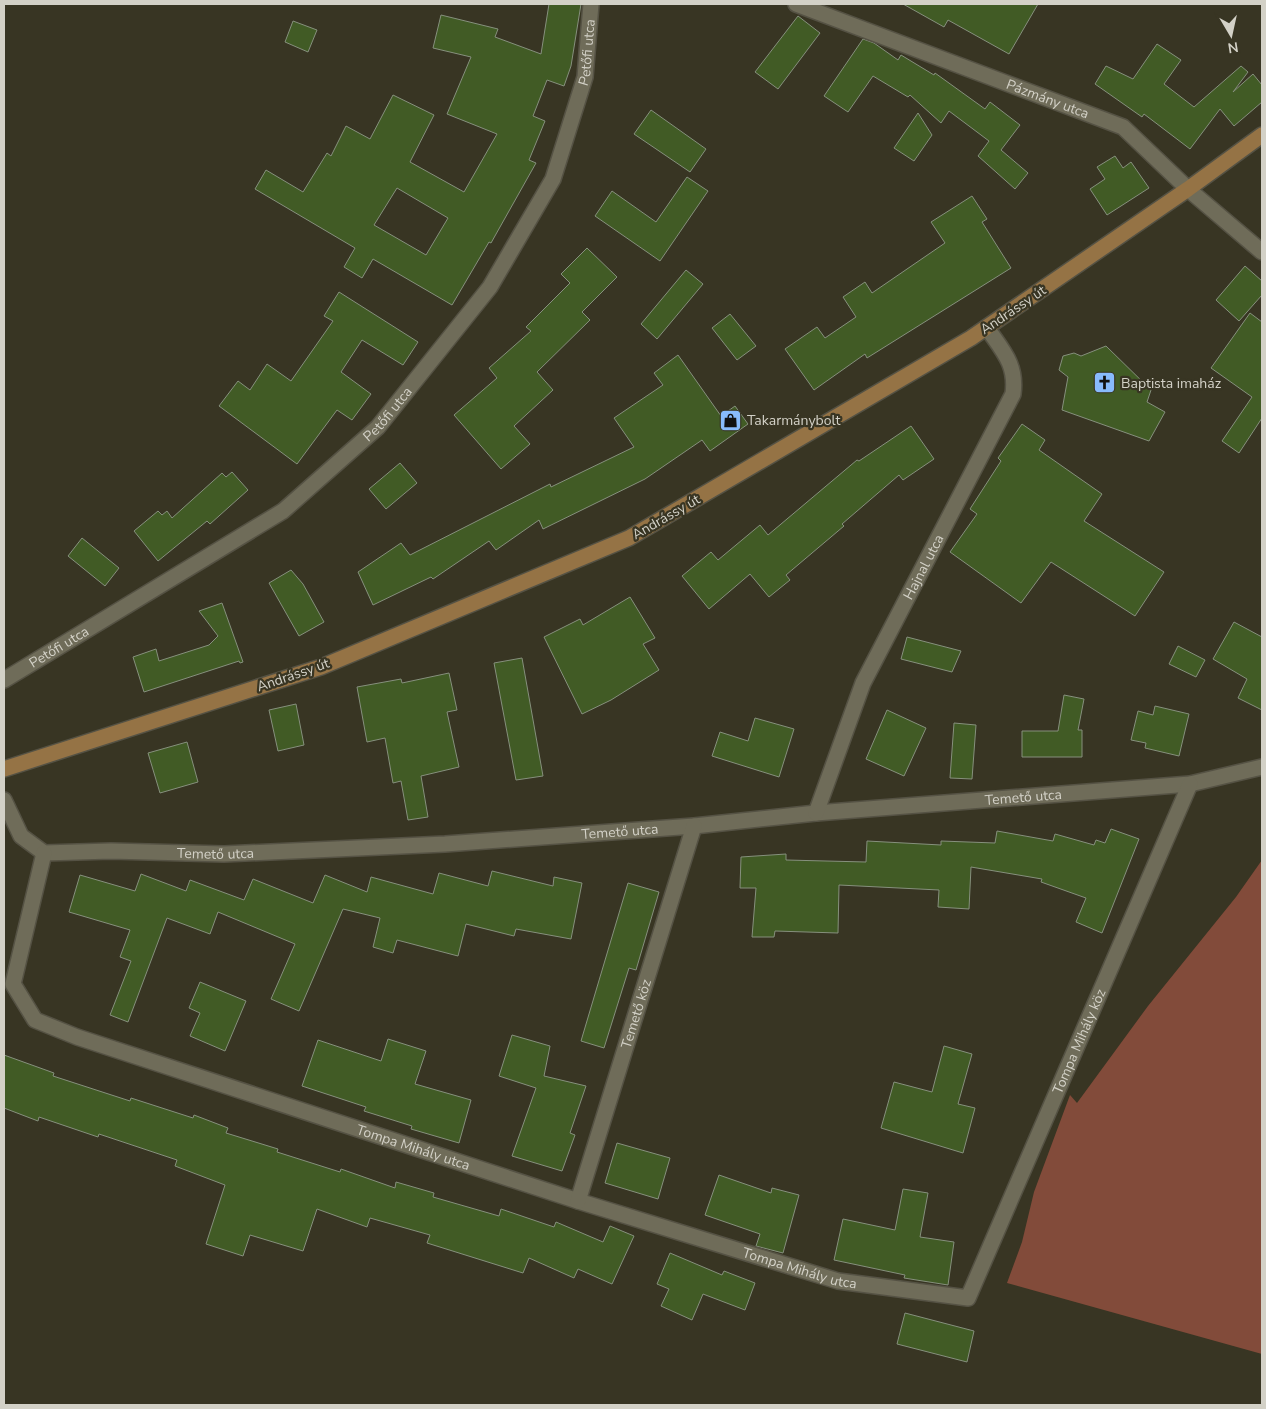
<svg xmlns="http://www.w3.org/2000/svg" width="1266" height="1409" font-family="'Nunito Sans',sans-serif">
  <style>
    .green { fill: #824b3a }
    .building { fill: #415b25; stroke: #86907d; fill-rule: evenodd }
    .lines { fill: none; stroke-linecap: round; stroke-linejoin: round }
    .minor-casing { stroke: #555244; stroke-width: 18 }
    .major-casing { stroke: #555244; stroke-width: 18 }
    .minor { stroke: #6f6c59; stroke-width: 15 }
    .major { stroke: #957345; stroke-width: 15 }
    .labels { text-anchor: middle; dominant-baseline: central; stroke-width: 4.5; stroke-linejoin: round; paint-order: stroke }
    .street-label { font-size: 14px; fill: #d3d1c7; stroke: #383523 }
    .poi-label { font-size: 14px; fill: #d3d1c7; stroke: #383523; text-anchor: start }
  </style>
  <rect width="100%" height="100%" fill="#383523"/>
  <!-- green -->
  <path class="green" d="M1262,860v494l-255,-71 15,-41 12,-50 36,-97 7,8 71,-97 88,-109z"/>
  <!-- building -->
  <path class="building" d="M549,4h32l-10,62 -7,20 -17,-6 -14,36 12,5 -16,39 7,3 -45,80 -2,-1 -37,63 -79,-46 -11,19 -18,-11 11,-19 -100,-59 11,-19 37,22 24,-39 4,3 15,-30 24,13 23,-44 41,20 -24,47 54,30 33,-58 -50,-20 24,-57 -38,-9 8,-33 57,14 -3,8 46,17zM397,188l51,30 -22,37 -52,-30z
    M903,4h135l-29,50 -61,-34 -4,7z
    M798,16l22,17 -42,56 -23,-17z
    M293,21l24,9 -9,22 -23,-10z
    M863,39l11,4 24,17 3,-5 33,20 1,-2 50,36 5,-7 30,23 -19,25 27,23 -13,16 -37,-33 11,-15 -40,-30 -8,12 -31,-28 -2,2 -35,-21 -25,36 -24,-16z
    M1157,44l24,16 -17,24 30,23 47,-41 7,6 -15,20 20,-18 9,11v17l-28,24 -14,-17 -30,40 -46,-35 -2,3 -47,-33 11,-18 27,13z
    M651,110l55,39 -16,23 -56,-38z
    M918,113l14,22 -18,26 -20,-13z
    M1115,156l8,12 8,-6 18,26 -42,27 -17,-26 15,-10 -8,-12z
    M687,177l21,14 -48,70 -65,-45 17,-25 44,31z
    M972,196l15,23 -5,3 29,46 -144,90 -2,-4 -51,36 -29,-41 32,-22 8,11 31,-21 -13,-20 22,-15 7,11 73,-50 -14,-21z
    M587,248l30,29 -35,35 8,8 -53,52 16,18 -39,36 16,18 -29,25 -47,-54 43,-37 -8,-10 42,-37 -5,-4 44,-44 -9,-9z
    M1245,266l17,15v14l-23,26 -23,-21z
    M686,270l17,14 -46,55 -16,-15z
    M339,292l79,50 -15,23 -41,-25 -21,32 30,22 -19,26 -15,-10 -40,54 -78,-58 19,-25 12,9 17,-26 24,17 42,-60 -9,-5z
    M1250,313l12,9v96l-23,35 -17,-12 30,-44 -41,-29z
    M730,314l26,32 -19,14 -25,-32z
    M1106,346l45,44 -4,12 18,10 -16,29 -87,-31 6,-33 -9,-7 4,-14 11,-3 7,3z
    M678,355l43,61 14,-10 13,18 -38,27 -8,-11 -57,39 -102,50 -4,-9 -43,30 -7,-9 -56,38 -2,-2 -58,28 -15,-33 43,-29 9,12 140,-71 1,3 83,-40 -20,-29 49,-33 -9,-12z
    M1022,424l23,16 -6,10 63,44 -18,27 80,51 -29,44 -84,-54 -30,41 -71,-51 27,-38 -7,-5 31,-48 -3,-3z
    M911,426l23,33 -31,21 -4,-5 -57,49 2,2 -58,49 4,5 -21,17 -19,-23 -41,35 -27,-33 29,-24 7,8 42,-35 8,10 89,-75 2,1z
    M400,463l17,20 -31,26 -17,-20z
    M232,472l16,18 -38,34 -3,-3 -49,40 -24,-30 24,-20 4,4 5,-4 5,7 50,-45 4,4z
    M82,538l37,30 -14,18 -37,-30z
    M291,570l12,14 21,38 -25,14 -30,-53z
    M630,597l25,41 -12,6 16,26 -48,30 -29,14 -38,-77 36,-18 3,6z
    M222,603l21,59 -3,1 -1,-2 -95,31 -11,-35 23,-8 3,12 50,-16 9,-9 -19,-25z
    M1234,622l28,15v73l-24,-12 9,-19 -34,-20z
    M907,637l54,14 -9,21 -51,-13z
    M1178,646l27,14 -9,17 -27,-13z
    M522,658l21,118 -27,4 -22,-117z
    M449,673l8,37 -10,2 12,55 -38,9 7,41 -20,3 -7,-39 -8,2 -8,-45 -18,4 -10,-55 44,-8 1,4z
    M1064,695l20,4 -6,31h4v27h-60v-26h36z
    M296,704l8,41 -26,6 -9,-41z
    M1155,706l34,8 -10,42 -34,-8 1,-5 -15,-3 7,-29 15,4z
    M887,710l39,18 -22,48 -38,-17z
    M755,718l39,11 -15,48 -67,-21 8,-24 28,9z
    M954,723l22,2 -4,54 -22,-1z
    M187,742l11,40 -38,11 -12,-40z
    M1111,829l28,10 -37,94 -26,-11 10,-24 -45,-16 1,-3 -71,-12 -2,42 -31,-2 1,-17 -100,-5 -1,48 -63,-2 -1,6h-22l4,-49h-16l1,-31 45,-3v6l80,2 1,-21 74,4v-4l54,2 2,-12 56,10 2,-7 39,11 2,-5 9,3z
    M492,871l61,15 1,-9 28,6 -11,56 -55,-10 -2,7 -48,-12 -8,32 -61,-16 -4,13 -20,-6 7,-29 -37,-9 -44,102 -28,-12 24,-55 -77,-32 -8,22 -43,-16 -39,104 -18,-7 21,-54 -11,-4 10,-27 -61,-18 11,-37 55,16 6,-17 45,17 4,-11 54,20 9,-21 60,24 12,-28 42,17 4,-15 62,17 6,-21 49,13z
    M628,883l31,9 -23,78 -7,-2 -25,80 -23,-7z
    M200,982l46,19 -21,50 -35,-15 10,-23 -11,-5z
    M512,1035l38,11 -6,30 42,10 -16,47 5,2 -13,36 -50,-15 24,-68 -37,-12z
    M388,1039l38,12 -11,33 56,16 -12,43 -48,-14 1,-3 -48,-15 2,-4 -64,-21 16,-46 63,21z
    M944,1046l28,8 -14,50 17,4 -12,45 -82,-25 13,-46 38,10z
    M4,1055l50,18 -1,3 77,25 1,-3 62,20 1,-3 34,13 -2,5 52,16 -1,3 63,20 1,-3 54,19 1,-6 38,11 -1,4 66,19 2,-7 53,18 2,-5 47,20 7,-16 24,10 -22,48 -34,-15 -4,9 -45,-20 -6,15 -96,-30 3,-8 -60,-17 -3,9 -50,-18 -14,42 -53,-16 -7,21 -37,-12 19,-59 -50,-19 2,-6 -78,-26 -1,3 -59,-20 -1,4 -34,-13z
    M617,1143l53,15 -12,41 -53,-16z
    M719,1175l52,18 1,-5 27,7 -16,58 -27,-7 4,-12 -55,-19z
    M903,1189l25,4 -8,44 34,5 -6,43 -44,-7 1,-3 -71,-15 9,-41 52,11z
    M670,1253l52,22 2,-4 31,12 -10,27 -42,-16 -11,26 -31,-14 8,-17 -12,-5z
    M905,1313l69,18 -7,31 -70,-18z"/>
  <g class="lines">
    <defs>
      <g id="minor">
        <path id="s1" d="M796,4l327,123 65,62 74,63"/>
        <path id="s2" d="M4,680l279,-169 95,-84 112,-140 63,-108 32,-102 6,-73"/>
        <path id="s3" d="M4,800l17,36 23,17 67,-2 113,3 221,-10 249,-18 122,-13 374,-29 72,-17"/>
        <path id="s4" d="M816,813l47,-130 150,-289c4,-29 -10,-43 -26,-66"/>
        <path id="s5" d="M44,853l-31,131 22,36 42,17 501,164 260,80 130,17 222,-514"/>
        <path id="s6" d="M578,1201l116,-375"/>
      </g>
      <path id="major" d="M4,769l317,-102 308,-129 342,-200 217,-149 74,-54"/>
    </defs>
    <!-- minor casing -->
    <use href="#minor" class="minor-casing"/>
    <!-- major casing -->
    <use href="#major" class="major-casing"/>
    <!-- minor -->
    <use href="#minor" class="minor"/>
    <!-- major -->
    <use href="#major" class="major"/>
  </g>
  <!-- icons -->
  <defs>
    <symbol id="church-square" viewBox="-11 -11 22 22"><rect x="-9" y="-9" width="18" height="18" rx="4" fill="#88bbfc" stroke="#383523"/><path d="M-1.2-6h2.4v3.5h3.3v2.4h-3.3V6h-2.4V-.1h-3.3v-2.4h3.3Z" fill="#111"/></symbol>
    <symbol id="shop-square" viewBox="-11 -11 22 22"><rect x="-9" y="-9" width="18" height="18" rx="4" fill="#88bbfc" stroke="#383523"/><path d="M-5-2.5h2.3a2.7 3.5 0 0 1 5.4 0H5L5.5 6h-11ZM-1.5-2.5h3a1.5 2.3 0 0 0-3 0Z" fill="#111"/></symbol>
  </defs>
  <g fill-rule="evenodd">
    <use href="#church-square" x="1092" y="370" width="25" height="25"/>
    <use href="#shop-square" x="718" y="408" width="25" height="25"/>
  </g>
  <g class="labels">
    <!-- street labels -->
    <g class="street-label">
      <text stroke="none"><textPath href="#s2" startOffset="889">Petőfi utca</textPath></text>
      <text stroke="none"><textPath href="#s1" startOffset="269">Pázmány utca</textPath></text>
      <text transform="translate(1013 310) rotate(-34)">Andrássy út</text>
      <text stroke="none"><textPath href="#s2" startOffset="469">Petőfi utca</textPath></text>
      <text transform="translate(666 517) rotate(-30)">Andrássy út</text>
      <text stroke="none"><textPath href="#s4" startOffset="269">Hajnal utca</textPath></text>
      <text stroke="none"><textPath href="#s2" startOffset="64">Petőfi utca</textPath></text>
      <text transform="translate(293 675) rotate(-19)">Andrássy út</text>
      <text stroke="none"><textPath href="#s3" startOffset="1050">Temető utca</textPath></text>
      <text stroke="none"><textPath href="#s3" startOffset="645">Temető utca</textPath></text>
      <text stroke="none"><textPath href="#s3" startOffset="240">Temető utca</textPath></text>
      <text stroke="none"><textPath href="#s6" startOffset="196">Temető köz</textPath></text>
      <text stroke="none"><textPath href="#s5" startOffset="1432">Tompa Mihály köz</textPath></text>
      <text stroke="none"><textPath href="#s5" startOffset="576">Tompa Mihály utca</textPath></text>
      <text stroke="none"><textPath href="#s5" startOffset="981">Tompa Mihály utca</textPath></text>
    </g>
    <!-- poi labels -->
    <g class="poi-label">
      <text x="1121" y="383">Baptista imaház</text>
      <text x="747" y="420">Takarmánybolt</text>
    </g>
  </g>
  <!-- border -->
  <rect width="1266" height="1409" fill="none" stroke="#d3d1c7" stroke-width="10"/>
  <!-- north arrow -->
  <g transform="translate(1231 35) rotate(171)" stroke="#383523" stroke-width="4" paint-order="stroke">
  <path d="M0-4L9 19L0 12L-9 19Z" fill="#d3d1c7"/>
  <text y="-8" font-size="14" font-weight="bold" text-anchor="middle" fill="#d3d1c7">N</text>
  </g>
</svg>
